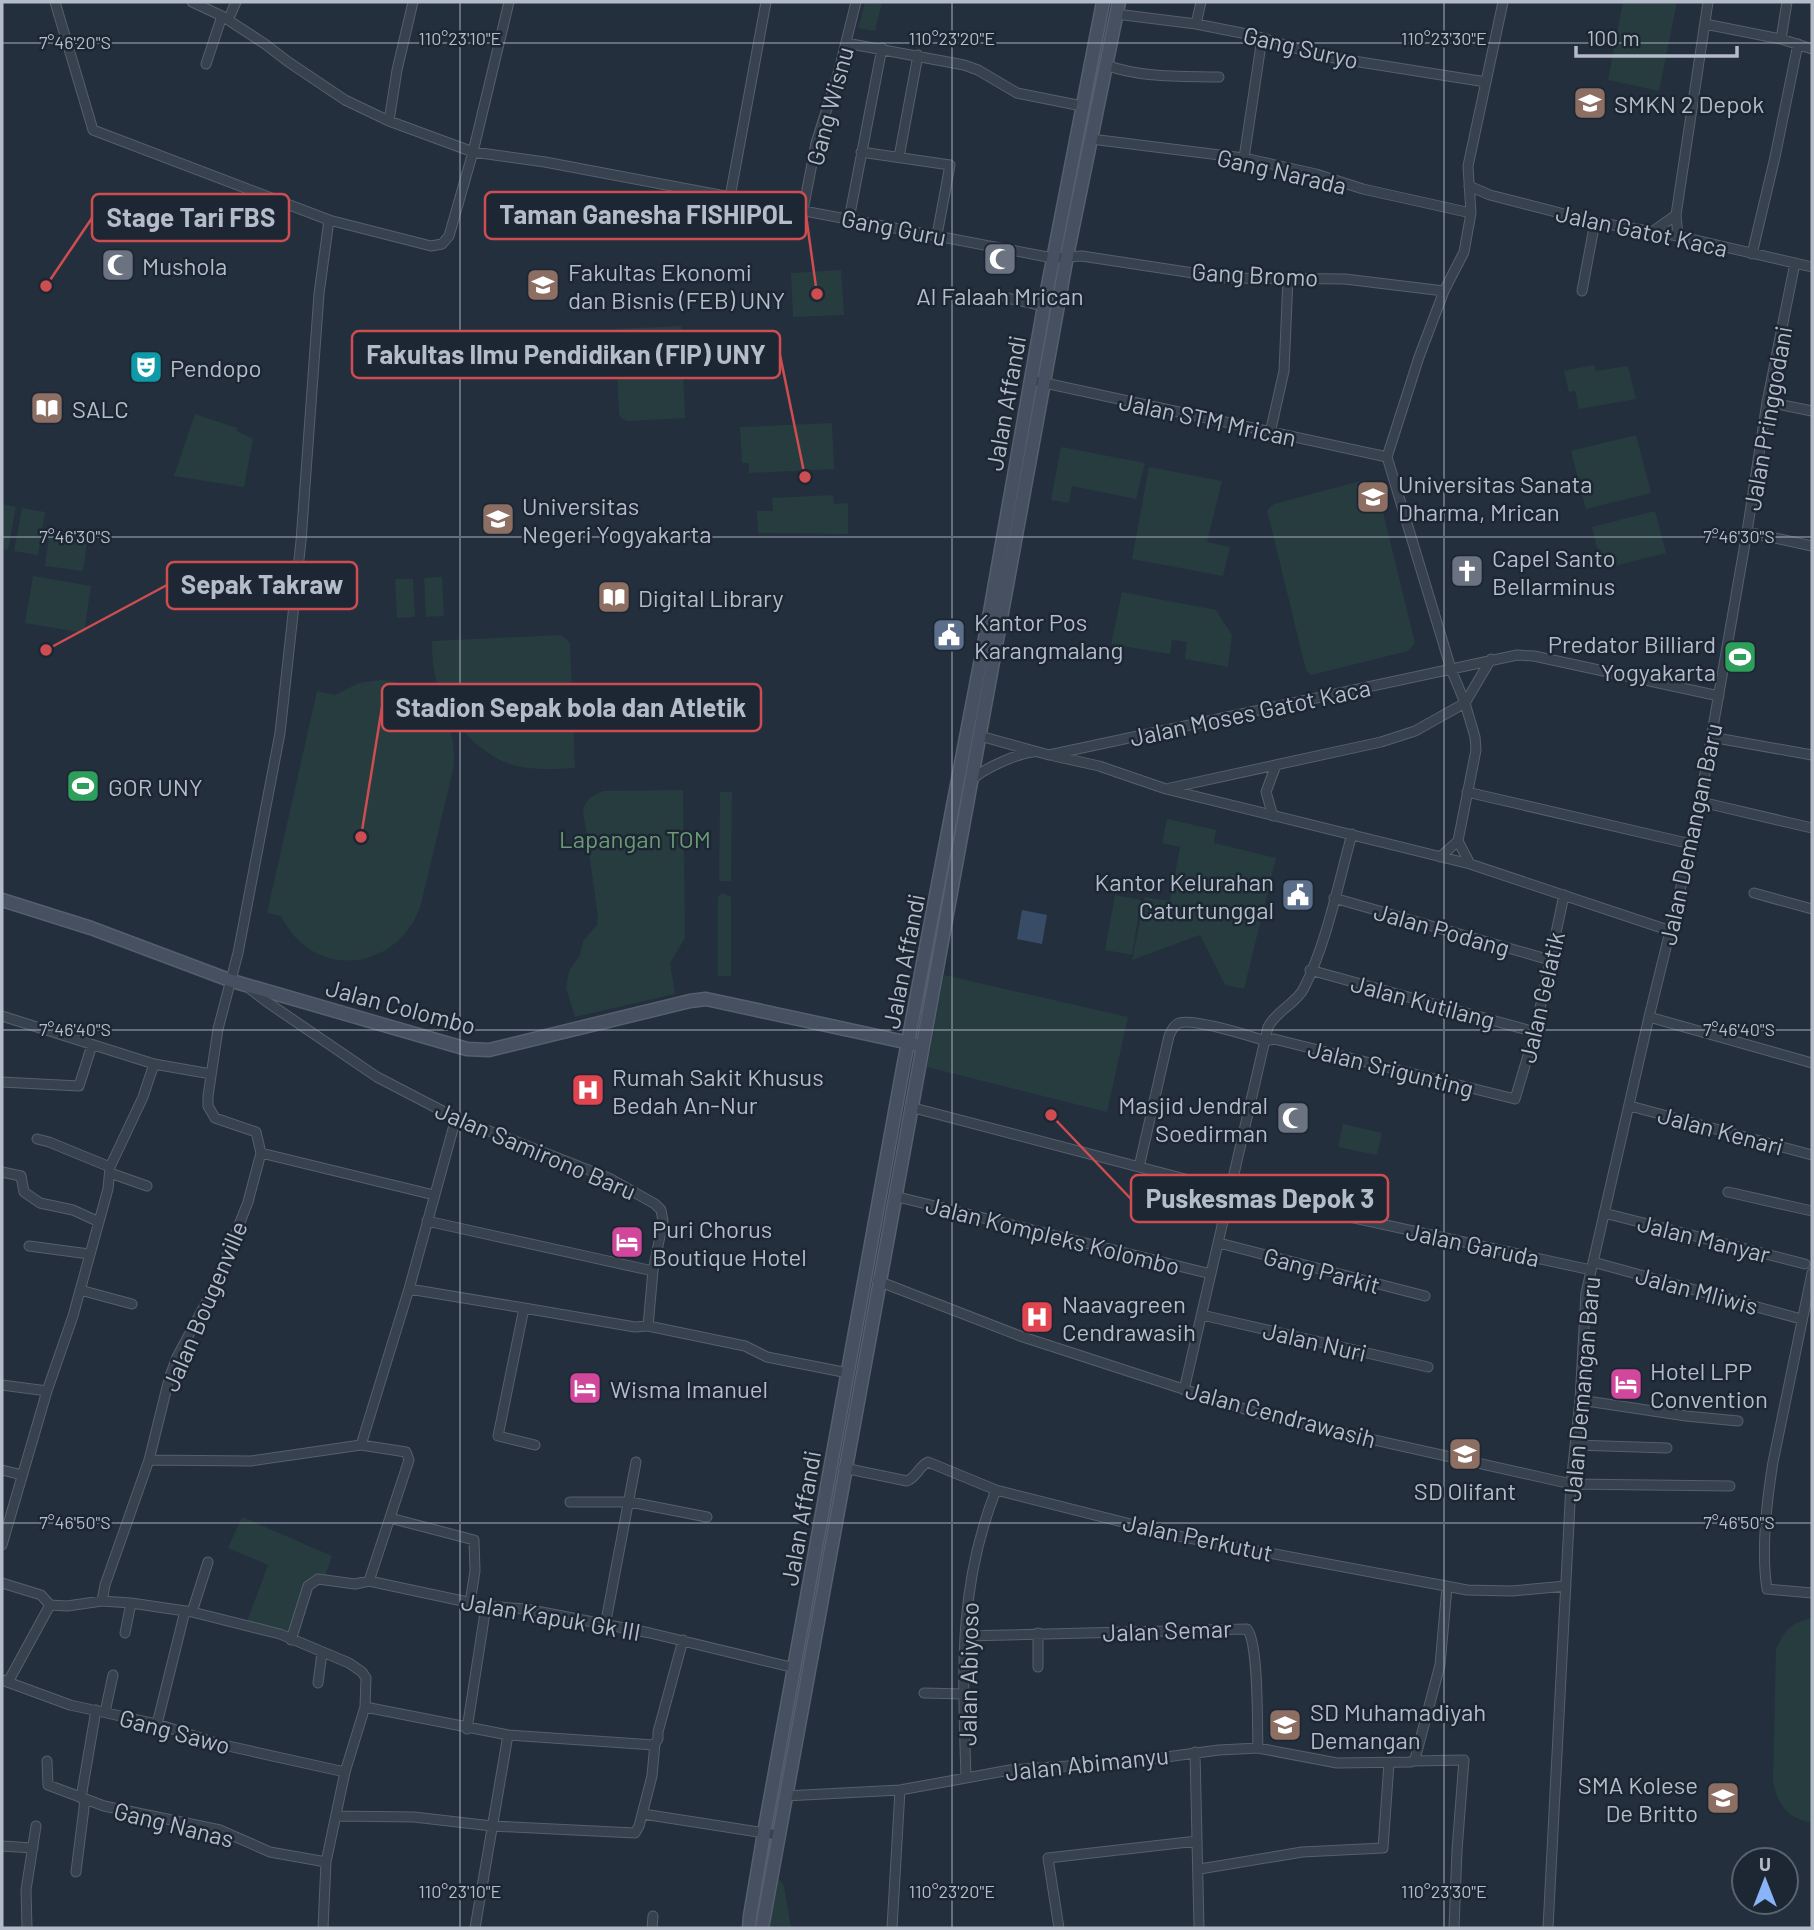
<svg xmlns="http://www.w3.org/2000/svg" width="1814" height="1930" font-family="Barlow,sans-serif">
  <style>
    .green { fill: #263c3f }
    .water { fill: #394c67 }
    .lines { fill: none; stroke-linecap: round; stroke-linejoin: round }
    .minor-casing { stroke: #565f6c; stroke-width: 11 }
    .secondary-casing { stroke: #565f6c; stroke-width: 15 }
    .minor { stroke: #38414e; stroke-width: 9 }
    .secondary { stroke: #465061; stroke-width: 12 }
    .ticks { fill: none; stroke: #b4bcc9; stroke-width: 2; stroke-opacity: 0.45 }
    .labels { text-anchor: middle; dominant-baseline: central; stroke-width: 5; stroke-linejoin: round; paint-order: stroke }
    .street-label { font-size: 24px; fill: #b4bcc9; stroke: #1d2633 }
    .poi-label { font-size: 24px; fill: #b4bcc9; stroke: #1d2633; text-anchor: start }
    .park-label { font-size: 24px; fill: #6b9a76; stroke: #1d2633 }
    .ticks-label { font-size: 18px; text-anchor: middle; fill: #b4bcc9; stroke: #1d2633; stroke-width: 5; stroke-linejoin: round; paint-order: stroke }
    .leader { fill: none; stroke: #ce4d50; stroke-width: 2.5 }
    .callout-dot { fill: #ce4d50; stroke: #1d2633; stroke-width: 2.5 }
    .callout { fill: #1d2633; stroke: #ce4d50; stroke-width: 2.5 }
    .callout-label { font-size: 26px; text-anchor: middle; font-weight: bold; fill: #b4bcc9 }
  </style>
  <rect width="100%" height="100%" fill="#242f3e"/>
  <!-- green -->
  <path class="green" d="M865,2h17l-7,29 -17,-3z
    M1623,2h54l-18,89 -51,-11z
    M841,270l3,45 -51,2 -2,-44z
    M681,326l4,92 -57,3 -6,-2 -3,-5 -4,-85z
    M1594,365l2,6 32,-5 8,33 -57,10 -4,-18 -6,1 -5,-21z
    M195,414l42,14v3l16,8 -9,48 -70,-11z
    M832,423l2,46 -85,4v-10h-7l-2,-36z
    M1636,435l15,58 -65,16 -15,-58z
    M1061,447l84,16 -9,36 -64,-13 -3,17 -18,-3z
    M1149,467l73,14 -15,61 23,5 -7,29 -91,-17z
    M1364,480l9,2 4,6 38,155 -7,8 -97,24 -5,-5 -39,-160 7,-6z
    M833,495l1,9 14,-1v31l-90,-1 -1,-22h16l-1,-13z
    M2,504l14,3 -8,43 -6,-1z
    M22,508l23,4 -7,43 -24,-4z
    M1655,511l11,42 -64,16 -10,-42z
    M50,530l38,6 -5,35 -38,-5z
    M33,576l58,10 -7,47 -59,-10z
    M442,577l2,39 -18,1 -2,-39z
    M395,579h18l2,38 -18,1z
    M1122,592l94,18 16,25 -4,32 -43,-8 2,-17 -15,-2 -2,14 -59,-10z
    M561,635l9,8 5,125c-17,1 -36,2 -54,-1 -40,-8 -72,-46 -84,-84 -4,-13 -5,-28 -5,-42z
    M381,680c50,4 79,40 72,90l-32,134c-22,68 -108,78 -140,12l-14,-3 50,-222 18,4 24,-12z
    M683,790l2,148 -15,25 5,31 -100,23 -9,-29 3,-17 11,-16 3,-14 14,-16 1,-8 -15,-107c3,-11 9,-14 20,-19z
    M720,792h12l-1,89h-12z
    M1167,819l49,11 -2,13 62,15 -32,131 -19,-4 -25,-50 -68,25 13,-63 25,4 10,-54 -18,-4z
    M721,894h4l6,3v79h-13v-79z
    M1115,895l26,5 -9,55 -27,-5z
    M944,975l184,42 -21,95 -180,-45z
    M1343,1124l39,9 -5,22 -39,-8z
    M833,1482l4,1 -33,182 -4,-1z
    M242,1517l90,39 -10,29 -15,-4 -15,57 -46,-14 22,-59 -40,-17z
    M1812,1618v205c-25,-5 -35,-19 -39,-43l3,-131c9,-19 15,-26 36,-31z
    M776,1876l8,10 7,42h-24z"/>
  <!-- water -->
  <path class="water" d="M1022,910l25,5 -5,29 -25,-5z"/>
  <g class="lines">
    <defs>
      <path id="minor" d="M55,2l38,128 236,90 102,26 11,-2 7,-8 24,-84 36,-150
        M192,2l30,14 43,28 22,17 58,39 44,21 84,31 72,10 508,96 29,-2 144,22 119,1 99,12
        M1116,14l80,10 56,11 70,21 164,26
        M228,20l8,-18
        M1196,24l5,-22
        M1705,24l76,15 31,10
        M1781,39l6,-37
        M846,43l118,22 14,5 39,23 65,13
        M206,64l16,-48
        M1106,65c35,13 75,11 113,12
        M389,121l8,-51 16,-68
        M1091,139l153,19 72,16 47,15 108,24
        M861,152l89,13 -13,70
        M899,157l19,-102
        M1244,158l18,-120
        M1469,186l21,9 105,27 83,14 134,31
        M730,197l36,-195
        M803,210l13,-67 22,-69 18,-72
        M849,219l33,-171
        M1652,232l24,-17
        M1678,236l-2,-21 32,-213
        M1752,254l23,-97 23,-113
        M1582,291l13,-69
        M1007,298l37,8
        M1031,380l356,77
        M1767,402l45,9
        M1270,433l14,-62 4,-93
        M1387,457l32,-100 25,-66 20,-39 7,-39 -3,-47 35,-164
        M1747,532l65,14
        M980,736l69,19 468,-100 17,1 185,40
        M1711,737l101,18
        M1054,756l45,10 67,23 304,75 201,67
        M971,781c11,-12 45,-27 62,-29
        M1170,788l211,-46 34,-11 50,-28 -14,-34 -64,-212
        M1467,792l224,52
        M1701,802l111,26
        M1273,816l-7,-24 10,-27
        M1458,841l18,-91 -1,-13 -10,-34 26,-44
        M1440,857l18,-16 12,23
        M1754,893l58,16
        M1334,898l216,62
        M1310,970l225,62
        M250,989l17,13 110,75 79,41 153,60 46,26 6,6 2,11 -10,50 -5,55 97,20 22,11 81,16
        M2,1016l152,48 57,10
        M1649,1017l163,46
        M2,1082l77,4 13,-41
        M1630,1106l182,49
        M910,1107l321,84 360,79
        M37,1139l12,3 61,25
        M261,1153l173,42
        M1139,1167l30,-131c2,-5 5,-11 10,-13 15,-5 70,13 87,18l8,-2 241,60 20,-67 29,-137
        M2,1172l19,4 3,16 16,11 33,7 26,12
        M110,1173l37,13
        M1728,1192l84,19
        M894,1196l317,78
        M1604,1213l201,51
        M427,1221l226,50
        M1219,1243l206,53
        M29,1246l60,8
        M1593,1262l208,57
        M1812,1273l-39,189c-6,37 -12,90 -6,127l45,4
        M878,1281l142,55 243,79 308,69 159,2
        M409,1289l115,19
        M80,1290l52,14
        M1202,1315l226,52
        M2,1385l45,6
        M1184,1390l84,-363c9,-17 28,-23 36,-39 23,-46 34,-104 48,-154
        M1580,1400l106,16 52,5
        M361,1445l48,-156 47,-171
        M535,1445l-37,-9 26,-128 111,19 13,-1
        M1575,1445l92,3
        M149,1460l102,1 110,-16 45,7 3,8 -40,121
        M844,1468l63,13c10,-4 12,-15 21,-19l68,28 182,46 289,54 45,1 54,-5
        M2,1470l20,5
        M570,1502h60l77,15
        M390,1518l84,22 1,31 -5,32
        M2,1545l45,-154 26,-75 35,-127 2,-22 33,-70 11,-33
        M2,1583l39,12 9,10
        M102,1601l3,-16 44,-125 20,-81 8,-22 38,-71 33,-84 13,-49 -5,-21 -41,-14 -7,-12v-10l10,-67 20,-76 42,-220 21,-192 18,-247 10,-74
        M50,1605l17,1 35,-5 29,2 61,9 88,22 69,29 13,9 4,6 -1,29 -20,65 -19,90 -3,66
        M192,1612l16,-50
        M605,1626l31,-164
        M125,1633l6,-30
        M1038,1633v34
        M965,1636l282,-7c12,14 10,96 11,119
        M291,1640l17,-54 10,-7 37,5 14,-3 117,25 40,3 124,24 145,35
        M2,1680l68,25 87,19 62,20 126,28
        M8,1682l42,-77
        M318,1683l4,-30
        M924,1693l39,1
        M365,1707l143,28 146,10 4,-6v-7l25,-92
        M105,1712l8,-37
        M157,1724l28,-113
        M467,1729l19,-123
        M1195,1752l4,176
        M47,1761l1,24 56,21 116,24 50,22 56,10
        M1414,1761l50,-1 -7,90 -3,78
        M966,1778c-3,-103 -9,-189 30,-288
        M785,1796l115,-6 110,-20 118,-8 91,-12 39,-2 79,15 74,-1 4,-3 25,-94 7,-78
        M81,1798l15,-88
        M643,1814l135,21
        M336,1816l78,1 78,9 143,7 4,-7 13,-50 3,-33
        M2,1846l31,2
        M1200,1869l102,-17 81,-4 6,-85
        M76,1872l9,-72
        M27,1928l-1,-38 10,-64
        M475,1928l33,-193
        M652,1928l1,-12
        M892,1928l8,-138
        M1059,1928l-11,-70 149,-17
        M1548,1928l23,-444 9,-84 6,-107 63,-276 47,-192 51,-293 20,-130 28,-139"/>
      <path id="secondary" d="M2,900l89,28 141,53 235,68 22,1 201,-49 16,-2 208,45
        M749,1928l1,-12 14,-83 139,-765 87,-456 54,-306 59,-304
        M762,1928l305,-1672 52,-254"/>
    </defs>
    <!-- minor casing -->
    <use href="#minor" class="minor-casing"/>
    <!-- secondary casing -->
    <use href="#secondary" class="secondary-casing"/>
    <!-- minor -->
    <use href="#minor" class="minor"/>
    <!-- secondary -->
    <use href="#secondary" class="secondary"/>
  </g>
  <!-- ticks -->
  <path class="ticks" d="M460,2v1926M952,2v1926M1444,2v1926M2,43h1810M2,537h1810M2,1030h1810M2,1523h1810"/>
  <!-- icons -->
  <defs>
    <symbol id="school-square" viewBox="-11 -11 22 22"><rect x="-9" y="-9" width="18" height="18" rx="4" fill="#8d6e63" stroke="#1d2633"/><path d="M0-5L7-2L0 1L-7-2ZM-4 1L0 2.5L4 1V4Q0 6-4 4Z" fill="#fff"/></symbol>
    <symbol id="mosque-square" viewBox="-11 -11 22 22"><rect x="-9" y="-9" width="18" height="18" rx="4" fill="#6b7280" stroke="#1d2633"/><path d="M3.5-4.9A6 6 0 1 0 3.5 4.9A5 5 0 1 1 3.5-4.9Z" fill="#fff"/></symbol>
    <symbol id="university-square" viewBox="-11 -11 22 22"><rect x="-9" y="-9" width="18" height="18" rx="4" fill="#8d6e63" stroke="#1d2633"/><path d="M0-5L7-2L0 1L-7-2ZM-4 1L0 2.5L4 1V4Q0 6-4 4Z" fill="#fff"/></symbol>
    <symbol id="theatre-square" viewBox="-11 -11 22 22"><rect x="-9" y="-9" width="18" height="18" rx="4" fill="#0f9aa8" stroke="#1d2633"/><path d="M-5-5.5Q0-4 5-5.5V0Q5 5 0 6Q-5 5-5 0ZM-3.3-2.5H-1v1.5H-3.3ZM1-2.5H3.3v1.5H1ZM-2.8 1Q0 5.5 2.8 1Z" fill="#fff"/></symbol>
    <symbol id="library-square" viewBox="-11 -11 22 22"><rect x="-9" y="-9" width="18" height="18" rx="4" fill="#8d6e63" stroke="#1d2633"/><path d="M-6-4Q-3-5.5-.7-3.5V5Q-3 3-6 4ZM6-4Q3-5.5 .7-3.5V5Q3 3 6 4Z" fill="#fff"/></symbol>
    <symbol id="church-square" viewBox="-11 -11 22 22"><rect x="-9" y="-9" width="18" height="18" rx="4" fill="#6b7280" stroke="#1d2633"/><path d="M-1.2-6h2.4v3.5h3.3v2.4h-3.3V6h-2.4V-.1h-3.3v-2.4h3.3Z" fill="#fff"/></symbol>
    <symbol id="civic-square" viewBox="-11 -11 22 22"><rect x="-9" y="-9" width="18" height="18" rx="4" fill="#5c6f8a" stroke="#1d2633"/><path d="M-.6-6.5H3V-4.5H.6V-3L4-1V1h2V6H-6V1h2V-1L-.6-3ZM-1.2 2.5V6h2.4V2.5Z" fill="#fff"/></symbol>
    <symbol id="stadium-square" viewBox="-11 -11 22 22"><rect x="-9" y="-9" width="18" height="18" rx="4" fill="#2e9e5b" stroke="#1d2633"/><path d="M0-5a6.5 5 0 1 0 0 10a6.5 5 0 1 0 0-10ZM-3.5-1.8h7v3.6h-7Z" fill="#fff"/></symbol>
    <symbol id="hospital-square" viewBox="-11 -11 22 22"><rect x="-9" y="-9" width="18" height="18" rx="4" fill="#e0444e" stroke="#1d2633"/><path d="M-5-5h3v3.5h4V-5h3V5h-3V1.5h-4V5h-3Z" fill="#fff"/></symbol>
    <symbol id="hotel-square" viewBox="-11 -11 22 22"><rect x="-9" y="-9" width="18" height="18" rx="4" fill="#d1479c" stroke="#1d2633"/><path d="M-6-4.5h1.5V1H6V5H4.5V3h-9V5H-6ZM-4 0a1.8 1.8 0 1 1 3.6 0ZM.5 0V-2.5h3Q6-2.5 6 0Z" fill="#fff"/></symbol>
  </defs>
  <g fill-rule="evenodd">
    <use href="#school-square" x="1571" y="84" width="38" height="38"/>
    <use href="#mosque-square" x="981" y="240" width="38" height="38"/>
    <use href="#mosque-square" x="99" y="246" width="38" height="38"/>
    <use href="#university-square" x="524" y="266" width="38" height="38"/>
    <use href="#theatre-square" x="127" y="348" width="38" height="38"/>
    <use href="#library-square" x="28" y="389" width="38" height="38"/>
    <use href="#university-square" x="1354" y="478" width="38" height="38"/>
    <use href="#university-square" x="479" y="500" width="38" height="38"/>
    <use href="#church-square" x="1448" y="552" width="38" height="38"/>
    <use href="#library-square" x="595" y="578" width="38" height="38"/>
    <use href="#civic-square" x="930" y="616" width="38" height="38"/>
    <use href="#stadium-square" x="1721" y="638" width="38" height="38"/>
    <use href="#stadium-square" x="64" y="767" width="38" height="38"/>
    <use href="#civic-square" x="1279" y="876" width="38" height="38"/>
    <use href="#hospital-square" x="569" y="1071" width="38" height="38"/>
    <use href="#mosque-square" x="1274" y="1099" width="38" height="38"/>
    <use href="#hotel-square" x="608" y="1223" width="38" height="38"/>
    <use href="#hospital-square" x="1018" y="1298" width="38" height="38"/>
    <use href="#hotel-square" x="1607" y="1365" width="38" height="38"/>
    <use href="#hotel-square" x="566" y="1369" width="38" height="38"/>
    <use href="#school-square" x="1446" y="1435" width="38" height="38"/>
    <use href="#school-square" x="1266" y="1706" width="38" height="38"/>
    <use href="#school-square" x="1704" y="1779" width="38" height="38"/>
  </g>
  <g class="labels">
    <!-- street labels -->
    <g class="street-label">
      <text transform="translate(1301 47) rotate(13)">Gang Suryo</text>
      <text transform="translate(829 106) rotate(-75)">Gang Wisnu</text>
      <text transform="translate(1282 171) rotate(13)">Gang Narada</text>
      <text transform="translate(894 227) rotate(11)">Gang Guru</text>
      <text transform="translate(1642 230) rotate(12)">Jalan Gatot Kaca</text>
      <text transform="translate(1255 274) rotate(3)">Gang Bromo</text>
      <text transform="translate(1005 403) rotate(-80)">Jalan Affandi</text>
      <text transform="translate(1767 418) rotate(-80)">Jalan Pringgodani</text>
      <text transform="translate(1208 419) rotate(12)">Jalan STM Mrican</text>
      <text transform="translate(1250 712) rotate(-12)">Jalan Moses Gatot Kaca</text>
      <text transform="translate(1690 834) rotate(-78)">Jalan Demangan Baru</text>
      <text transform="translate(1442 929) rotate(16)">Jalan Podang</text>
      <text transform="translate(903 961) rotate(-79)">Jalan Affandi</text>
      <text transform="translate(1541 997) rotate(-77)">Jalan Gelatik</text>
      <text transform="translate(1423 1001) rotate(15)">Jalan Kutilang</text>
      <text transform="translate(401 1006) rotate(15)">Jalan Colombo</text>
      <text transform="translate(1391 1068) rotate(14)">Jalan Srigunting</text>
      <text transform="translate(1721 1130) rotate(15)">Jalan Kenari</text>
      <text transform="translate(536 1150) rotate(23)">Jalan Samirono Baru</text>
      <text transform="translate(1053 1235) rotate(14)">Jalan Kompleks Kolombo</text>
      <text transform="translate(1704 1238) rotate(14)">Jalan Manyar</text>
      <text transform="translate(1473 1244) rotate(12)">Jalan Garuda</text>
      <text transform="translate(1322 1270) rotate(15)">Gang Parkit</text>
      <text transform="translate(1697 1290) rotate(15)">Jalan Mliwis</text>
      <text transform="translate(204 1306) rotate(-67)">Jalan Bougenville</text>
      <text transform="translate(1315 1341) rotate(13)">Jalan Nuri</text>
      <text transform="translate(1581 1389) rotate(-85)">Jalan Demangan Baru</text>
      <text transform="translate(1281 1414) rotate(15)">Jalan Cendrawasih</text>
      <text transform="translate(800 1518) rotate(-80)">Jalan Affandi</text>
      <text transform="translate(1198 1537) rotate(12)">Jalan Perkutut</text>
      <text transform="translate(551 1616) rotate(10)">Jalan Kapuk Gk III</text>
      <text transform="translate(1167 1630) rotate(-2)">Jalan Semar</text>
      <text transform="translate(968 1674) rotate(-89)">Jalan Abiyoso</text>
      <text transform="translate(175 1731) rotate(15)">Gang Sawo</text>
      <text transform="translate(1087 1763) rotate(-6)">Jalan Abimanyu</text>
      <text transform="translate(174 1824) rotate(14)">Gang Nanas</text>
    </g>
    <!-- poi labels -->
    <g class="poi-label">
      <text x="1614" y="103">SMKN 2 Depok</text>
      <text x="142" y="265">Mushola</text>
      <text x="568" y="271">Fakultas Ekonomi<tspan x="568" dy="28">dan Bisnis (FEB) UNY</tspan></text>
      <text x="1000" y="295" text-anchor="middle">Al Falaah Mrican</text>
      <text x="170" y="367">Pendopo</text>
      <text x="72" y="408">SALC</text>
      <text x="1398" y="483">Universitas Sanata<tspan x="1398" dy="28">Dharma, Mrican</tspan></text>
      <text x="522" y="505">Universitas<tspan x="522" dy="28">Negeri Yogyakarta</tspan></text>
      <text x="1492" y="557">Capel Santo<tspan x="1492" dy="28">Bellarminus</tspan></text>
      <text x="638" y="597">Digital Library</text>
      <text x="974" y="621">Kantor Pos<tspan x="974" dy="28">Karangmalang</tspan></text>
      <text x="1716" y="643" text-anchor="end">Predator Billiard<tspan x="1716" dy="28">Yogyakarta</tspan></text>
      <text x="108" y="786">GOR UNY</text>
      <text x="1274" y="881" text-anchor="end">Kantor Kelurahan<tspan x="1274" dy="28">Caturtunggal</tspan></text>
      <text x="612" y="1076">Rumah Sakit Khusus<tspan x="612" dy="28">Bedah An-Nur</tspan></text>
      <text x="1268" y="1104" text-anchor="end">Masjid Jendral<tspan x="1268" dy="28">Soedirman</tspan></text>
      <text x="652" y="1228">Puri Chorus<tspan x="652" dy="28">Boutique Hotel</tspan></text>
      <text x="1062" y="1303">Naavagreen<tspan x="1062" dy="28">Cendrawasih</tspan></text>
      <text x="1650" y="1370">Hotel LPP<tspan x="1650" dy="28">Convention</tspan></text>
      <text x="610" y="1388">Wisma Imanuel</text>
      <text x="1465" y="1490" text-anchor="middle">SD Olifant</text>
      <text x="1310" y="1711">SD Muhamadiyah<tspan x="1310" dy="28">Demangan</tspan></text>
      <text x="1698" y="1784" text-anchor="end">SMA Kolese<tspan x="1698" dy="28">De Britto</tspan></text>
    </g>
    <!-- park labels -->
    <g class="park-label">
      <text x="635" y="838">Lapangan TOM</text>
    </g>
  </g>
  <g class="ticks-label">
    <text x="460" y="45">110°23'10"E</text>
    <text x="952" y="45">110°23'20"E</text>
    <text x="1444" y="45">110°23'30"E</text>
    <text x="75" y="49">7°46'20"S</text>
    <text x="75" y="543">7°46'30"S</text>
    <text x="1739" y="543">7°46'30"S</text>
    <text x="75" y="1036">7°46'40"S</text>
    <text x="1739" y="1036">7°46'40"S</text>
    <text x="75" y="1529">7°46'50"S</text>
    <text x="1739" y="1529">7°46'50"S</text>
    <text x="460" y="1898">110°23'10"E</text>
    <text x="952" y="1898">110°23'20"E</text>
    <text x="1444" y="1898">110°23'30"E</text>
  </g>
  <!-- callouts -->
  <path class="leader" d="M817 294L806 215M46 286L92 218M805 477L780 355M46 650L167 585M361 837L382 707M1051 1115L1131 1199"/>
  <g class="callout-dot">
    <circle cx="817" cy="294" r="7"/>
    <circle cx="46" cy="286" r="7"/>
    <circle cx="805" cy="477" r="7"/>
    <circle cx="46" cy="650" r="7"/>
    <circle cx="361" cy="837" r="7"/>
    <circle cx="1051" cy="1115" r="7"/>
  </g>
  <g class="callout">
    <rect x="485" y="192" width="321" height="47" rx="7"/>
    <rect x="92" y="194" width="197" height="47" rx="7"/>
    <rect x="352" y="331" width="428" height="47" rx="7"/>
    <rect x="167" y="562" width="190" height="47" rx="7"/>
    <rect x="382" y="684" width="379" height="47" rx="7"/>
    <rect x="1131" y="1175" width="257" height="47" rx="7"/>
  </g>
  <g class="callout-label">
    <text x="646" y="224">Taman Ganesha FISHIPOL</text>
    <text x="191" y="227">Stage Tari FBS</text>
    <text x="566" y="364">Fakultas Ilmu Pendidikan (FIP) UNY</text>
    <text x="262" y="594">Sepak Takraw</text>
    <text x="571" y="717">Stadion Sepak bola dan Atletik</text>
    <text x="1260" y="1208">Puskesmas Depok 3</text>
  </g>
  <!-- border -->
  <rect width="1814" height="1930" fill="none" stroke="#b4bcc9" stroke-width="7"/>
  <!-- north arrow -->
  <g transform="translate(1765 1881)"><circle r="33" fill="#1d2633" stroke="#59626f" stroke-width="2"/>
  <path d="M0-5L12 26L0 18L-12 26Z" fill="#8ab4f8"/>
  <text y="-10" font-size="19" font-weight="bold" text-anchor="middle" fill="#b4bcc9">U</text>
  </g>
  <!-- scale -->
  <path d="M1576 46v10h161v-10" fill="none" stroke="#b4bcc9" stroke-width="3.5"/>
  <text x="1587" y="46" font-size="21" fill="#b4bcc9" stroke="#1d2633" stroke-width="5" paint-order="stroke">100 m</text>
</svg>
